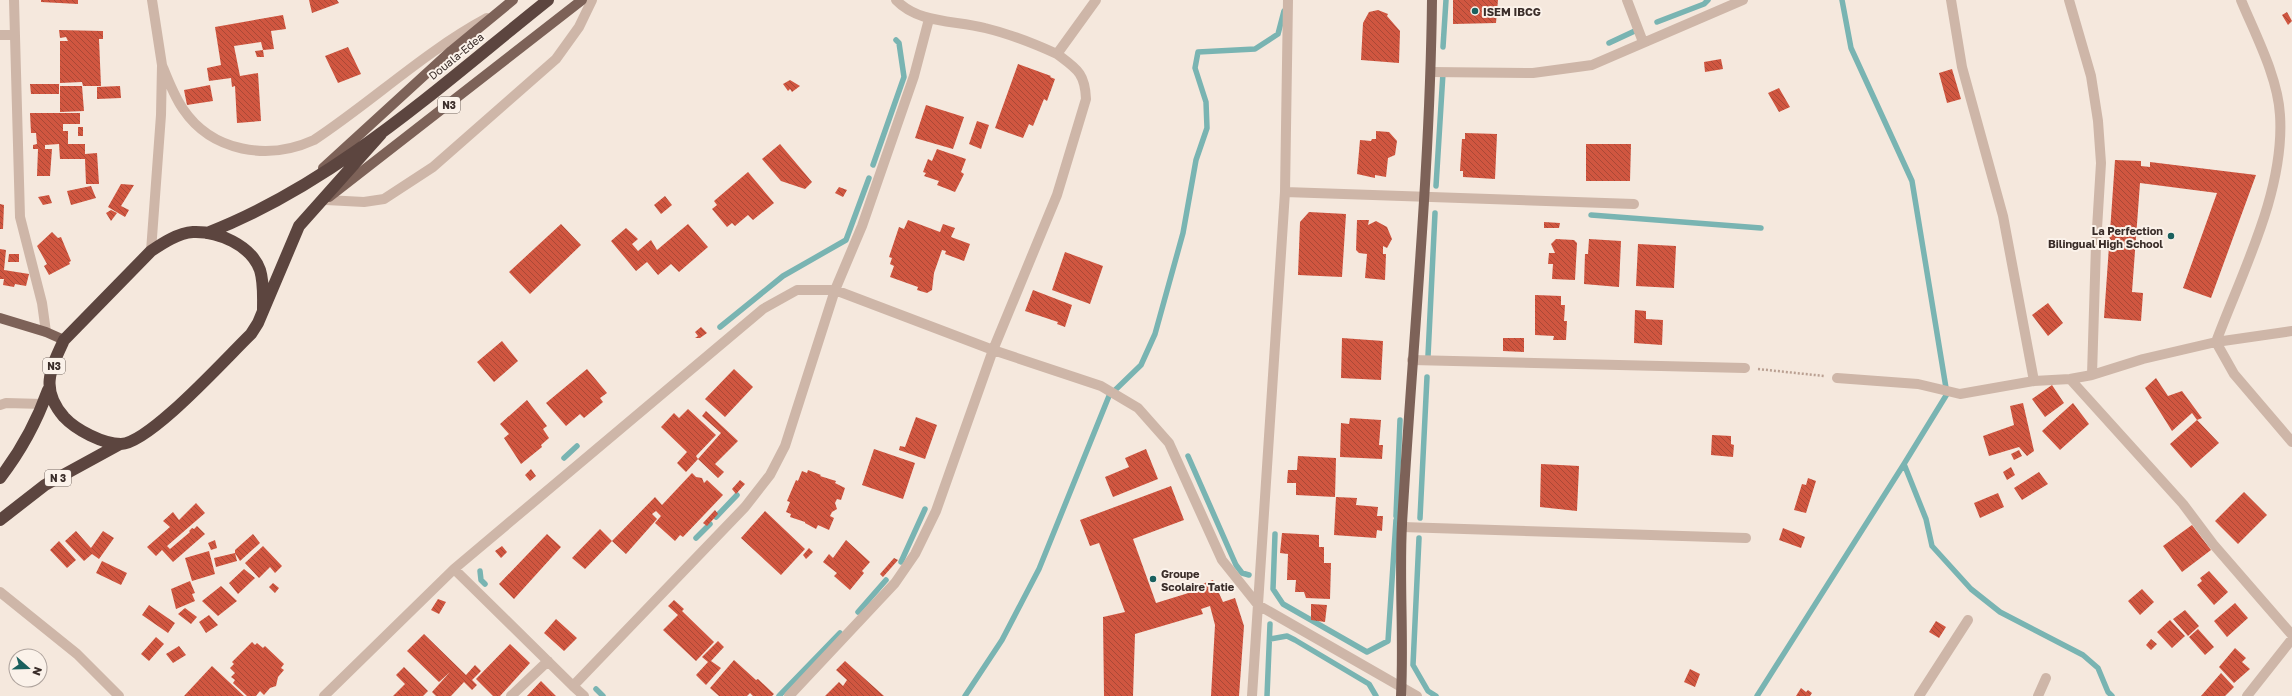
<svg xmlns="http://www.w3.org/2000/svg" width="2292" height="696" font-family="'Golos Text',sans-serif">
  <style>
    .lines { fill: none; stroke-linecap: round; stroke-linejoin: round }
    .stream { stroke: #79b4b2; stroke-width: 5.5 }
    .building { fill: url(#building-back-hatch) }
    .path { stroke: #baa092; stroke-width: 2.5; stroke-dasharray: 2 2; stroke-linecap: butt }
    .minor { stroke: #ceb6a8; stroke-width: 10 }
    .major { stroke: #7d6258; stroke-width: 10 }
    .highway { stroke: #5c453f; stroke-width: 12 }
    .poi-dot { fill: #1a605e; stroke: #fbf2ea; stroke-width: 1.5 }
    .labels { text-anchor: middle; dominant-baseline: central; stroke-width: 4; stroke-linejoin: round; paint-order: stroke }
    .shield { fill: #fbf2ea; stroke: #746863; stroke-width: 1 }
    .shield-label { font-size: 10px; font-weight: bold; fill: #3a2d29 }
    .poi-label { font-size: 11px; font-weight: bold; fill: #3a2d29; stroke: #fbf2ea; text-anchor: start }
    .street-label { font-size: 11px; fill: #3a2d29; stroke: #fbf2ea }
  </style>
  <defs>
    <pattern id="building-back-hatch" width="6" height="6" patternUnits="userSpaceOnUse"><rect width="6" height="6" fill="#d05640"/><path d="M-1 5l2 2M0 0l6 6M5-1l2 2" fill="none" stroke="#aa4836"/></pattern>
  </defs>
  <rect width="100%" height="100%" fill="#f5e8dd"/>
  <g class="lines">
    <!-- stream -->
    <path class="stream" d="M1657,22l47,-18 4,-4
      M1609,43l30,-14
      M1443,47l3,-47
      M873,165l31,-88 -5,-34 -3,-3
      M1436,186l7,-113
      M1591,215l170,13
      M720,327l63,-51 63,-36 23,-62
      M1428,356l7,-143
      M1188,456l48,109 6,8 7,2
      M564,458l13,-12
      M1904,464l22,55 6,27 39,43 29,23 83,43 15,13 10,24 4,4
      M1396,516l4,-96
      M716,517l21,-22
      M1420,518l7,-141
      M1275,534l-2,55 10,15 84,48 21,-11 8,-121
      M696,538l14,-14
      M1419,538l-6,127 15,26 8,5
      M901,562l24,-53
      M480,571l1,9 4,4
      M858,612l28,-32
      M1270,639l17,-3 8,4 74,44 7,12
      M596,689l7,7
      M779,696l61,-63
      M965,696l37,-56 37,-71 70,-173 32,-31 14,-31 28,-101 13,-73 11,-32 -1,-26 -11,-34 3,-16 57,-3 23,-15 6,-23
      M1267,696l3,-72
      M1757,696l147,-232 43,-70 -35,-213 -61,-133 -9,-48"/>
  </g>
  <!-- building -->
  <path class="building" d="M41,0h37v4l-37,-2z
    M309,0h28l2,3 -27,10z
    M1453,0h45l-2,23 -43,1z
    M1378,10l10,4 -1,2 13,15 -1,32 -38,-3 2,-37 6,-11z
    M2287,12l5,9 -4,4 -6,-10z
    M283,15l3,14 -15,2 3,18 -11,1 1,7h-7l-2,-6 8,-1 -2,-8 -27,4 6,30 18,-3 3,48 -24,2 -2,-37 -3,1 -1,-9 -22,3 -2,-13 14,-3 -6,-38z
    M59,30l44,1v8h-4l2,47h-18l-1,-4 -22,1v-42h8l-2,-4 -6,1z
    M348,47l13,27 -23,9 -13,-27z
    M1721,59l2,10 -18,3 -1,-10z
    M1018,64l33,12 -1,1 5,2 -8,22 -3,-2 -11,27 -4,-2 -6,14 -28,-10z
    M1952,69l9,30 -14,4 -8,-30z
    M790,80l10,6 -8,6 -2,-3 -2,2 -5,-7z
    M30,84h29v10h-28z
    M210,85l3,16 -26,4 -3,-15z
    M60,86h22l2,25 -24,1z
    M120,86l1,12 -24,1v-12z
    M1779,88l11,19 -11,5 -11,-19z
    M926,105l38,12 -11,32 -38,-11z
    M30,113h50v11h-17v7h5v13h17v10l12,-1 2,31h-13l-1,-25h-25l-1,-15 -14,1v4h7l-2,27h-13l1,-27h-5v-4l4,-1 -1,-11h-5z
    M977,121l12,4 -8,24 -12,-5z
    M78,127h5v9h-5z
    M1376,131l13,1 8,9 -2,14 -7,3 -2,19 -11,-2v3l-18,-4 3,-34 11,1 1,-2h4z
    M1465,133l32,1 -2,45 -32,-2v-6h-3l2,-32h3z
    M780,144l32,38 -7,7 -24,-8 -19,-22z
    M1586,144h45l-1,37h-44z
    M937,149l29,10 -5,13 3,2 -9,18 -18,-7 2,-4 -15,-5 2,-3 -3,-1 5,-13 4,2z
    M2115,160l26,1v5l9,1v-5l106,13 -45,123 -28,-10 34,-95 -77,-10 -8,109 11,1 -2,28 -37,-3z
    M748,172l26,31 -21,17 -5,-5 -13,11 -3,-3 -5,4 -15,-18 5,-4 -3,-4z
    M121,184l13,1 -13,21 8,4 -4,7 -17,-10z
    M91,186l5,12 -25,7 -4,-14z
    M839,187l8,3 -4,7 -8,-4z
    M49,195l3,8 -9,2 -5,-8z
    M665,196l7,9 -11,9 -7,-9z
    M0,204l4,1 -1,24h-3z
    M111,210l6,3 -6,8 -5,-8z
    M1309,212l37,2 -4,63 -44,-2 2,-53z
    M908,220l32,12 3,-8 12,4 -4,9 19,7 -6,17 -19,-7 1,-3 -4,-1 -8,23 -2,17 -5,3 -10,-3 1,-3 -28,-10 4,-11 -4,-2 2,-6 -3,-1 10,-30 5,2z
    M1357,220h12l-1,5 8,-4 11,6 5,12 -5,9 -4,-2v8h3l-1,26 -20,-2 2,-24 -8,-1 -3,-3z
    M1544,222l16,1 -1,5h-15z
    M561,224l20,21 -51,49 -21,-22z
    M688,224l20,23 -29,25 -8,-8 -13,11 -11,-13 -11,9 -25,-30 15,-13 12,11 -6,5 6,7 13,-11 6,10z
    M52,232l6,6 3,-1 10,24 -2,1 1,2 -21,11 -5,-9 3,-2 -10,-18z
    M1556,239l18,1 3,3 -2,37 -23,-1 1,-15h-5l1,-11h6l-4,-9z
    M1589,239l32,2 -2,46 -35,-3 1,-30h3z
    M1638,244l38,2 -2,42 -38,-2z
    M0,249l6,1 -2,20 25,4 -3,12 -11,-2 -1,3 -11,-2 1,-6h-4z
    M1065,252l38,14 -13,38 -38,-14z
    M9,254h10v8h-11z
    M1033,290l39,15 -7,22 -8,-3 1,-2 -33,-11z
    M1535,295l26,1v9h4l-1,16h3l-1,19h-13l1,-4 -19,-1z
    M2048,303l15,20 -15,13 -16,-21z
    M1635,310l11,1v8l17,1 -1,25 -28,-2z
    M701,327l6,6 -7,5h-5l3,-2 -3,-4z
    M1342,338l41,3 -2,39 -40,-2z
    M1503,338h21v14l-21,-1z
    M502,341l16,20 -24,21 -17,-20z
    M587,369l20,24 -7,5 3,4 -19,16 -4,-4 -14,12 -20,-23z
    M734,369l19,18 -28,30 -20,-18z
    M2156,378l12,18 14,-5 20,27 -5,2 22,23 -28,25 -21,-24 27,-24 -5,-7 -20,18 -27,-43z
    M2052,385l12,18 -19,14 -13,-18z
    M527,400l20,26 -4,3 6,9 -8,7 1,2 -21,17 -17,-26 5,-4 -9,-10z
    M2023,403l11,48 -7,5 -8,-9 -30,9 -6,-20 31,-11 -4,-19z
    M2073,403l16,21 -29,26 -18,-19z
    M688,409l28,26 -20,21 2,3 -12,13 -9,-9 10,-11 -26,-25 13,-14 5,5z
    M706,411l32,30 -23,23 9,8 -6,6 -20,-19 23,-26 -19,-17z
    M916,417l21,8 -12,34 -26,-9 1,-4 5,1z
    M1350,418l31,2 -2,25h4l-1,14 -42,-2 1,-34 8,1z
    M1712,435l19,1v8l3,1 -1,12 -22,-2z
    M874,449l41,14 -12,36 -41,-14z
    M1146,449l12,30 -45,18 -8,-20 24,-10 -4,-9z
    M2019,450l3,6 -8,4 -3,-6z
    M1298,456l38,2 -1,39 -39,-2v-12h-9l1,-13h9z
    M1541,464l38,2 -2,45 -37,-4z
    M2011,467l4,8 -8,5 -4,-8z
    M531,469l5,7 -6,5 -5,-6z
    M808,470l13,5 -1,1 16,5 -1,2 10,5 -4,12 -4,-1 -2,4 2,6 -5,3 -2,4 4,2 -5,12 -11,-5 -2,4 -11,-6v-1l-15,-5 1,-3 -5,-2 4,-10 -3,-1 9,-21 2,1 4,-10 5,2z
    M2039,472l9,12 -26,16 -8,-12z
    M692,473l4,4 6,1 2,5 3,-3 16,15 -40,42 -3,-2 -5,6 -20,-18 6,-7 -5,-5 -4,3 5,5 -31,35 -14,-13 43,-44 7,8z
    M1808,478l8,3 -10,32 -12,-3 8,-26 4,1z
    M740,480l5,4 -9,10 -4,-5z
    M1171,486l13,34 -51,19 23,64 39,-12 -1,-4 19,-7 10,22 12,-4 9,28 -5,70h-28l4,-71 -5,-19 -9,3 2,5 -68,20 -2,62h-29l-1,-79 22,-5 -26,-69 -9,3 -10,-26z
    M2244,492l23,23 -29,29 -23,-23z
    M1998,493l6,14 -24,11 -6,-15z
    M1336,497l21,1 -1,7 22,2 -1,9h6l-1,15 -5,-1 -1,8 -42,-3z
    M196,503l9,10 -38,33 3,3 20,-17 -1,-1 3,-3 2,1 3,-3 8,8 -32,28 -11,-12 -6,6 -9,-9 23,-20 -7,-6 10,-9 6,8z
    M715,510l3,4 -11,12 -4,-3z
    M765,511l40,38 -24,26 -40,-37z
    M2192,525l19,25 -29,22 -19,-26z
    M1783,528l22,9 -4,11 -22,-8z
    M600,529l12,12 -27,28 -13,-11z
    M76,531l15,17 12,-17 11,7 -15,21 -7,-5 -8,7 -19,-20z
    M1282,533l37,2v12h5v16h7l-1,36 -24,-1 -2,-6h-9l1,-12h-9l1,-26 -8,-1z
    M253,534l7,9 -20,18 -5,-8 2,8 -21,6 -2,-9 21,-5v-3z
    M547,534l14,13 -47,52 -15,-15z
    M215,540l2,8 -6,2 -3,-7z
    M846,540l24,22 -8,9 2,2 -14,17 -16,-14 3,-3 -14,-11 6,-8 4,4z
    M59,541l17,19 -9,8 -17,-18z
    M263,546l19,20 -7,7 -5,-6 -11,11 -14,-15z
    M502,546l5,6 -6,6 -6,-7z
    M809,548l4,4 -7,7 -3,-4z
    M209,551l6,23 -23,7 -7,-23z
    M894,558l4,2 -15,17 -3,-3z
    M102,561l25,12 -6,12 -25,-12z
    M244,569l11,9 -17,16 -9,-11z
    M2209,571l19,21 -14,13 -17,-20 5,-4 -2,-3z
    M190,581l5,12 -3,1 3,7 -19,8 -5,-20z
    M273,583l6,5 -4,5 -6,-6z
    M221,586l16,15 -19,15 -16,-15z
    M2142,589l12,13 -14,13 -12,-14z
    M438,599l8,3 -7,12 -8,-4z
    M674,600l10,9 -2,2 32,31 -18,19 -33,-31 15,-15 -10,-9z
    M2235,603l13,15 -21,19 -13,-16z
    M1311,604l16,1 -2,17 -14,-2z
    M149,605l26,18 -7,10 -26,-18z
    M185,608l12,9 -6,7 -13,-10z
    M2185,610l14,16 -11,10 -15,-17z
    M209,615l9,10 -12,8 -7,-11z
    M556,619l21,19 -13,13 -20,-18z
    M2170,620l15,16 -13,12 -15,-16z
    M1936,621l10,6 -7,11 -10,-6z
    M2198,629l16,18 -9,8 -16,-18z
    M424,634l42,41 9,-10 6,6 -9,9 5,5 -5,5 -8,-8 -13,14h-15l-4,-4 18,-20 -11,10 -32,-31z
    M156,637l8,7 -15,17 -8,-7z
    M2151,639l6,5 -6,6 -5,-5z
    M718,641l6,6 -13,14 10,7 -15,17 -10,-10 12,-13 -6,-5z
    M252,642l3,3 2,-2 6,5 2,-2 19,18 -3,4 3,2 -6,7 -2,9 -6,2 -6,7 -4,-4 -4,5h-9l-14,-13 2,-3 -4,-3 4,-4 -5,-5 4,-4 -2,-2z
    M510,644l20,19 -30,33h-7l-17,-17z
    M179,646l7,9 -13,8 -7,-9z
    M2235,648l11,10 -4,4 8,7 -16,14 -15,-16z
    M734,660l22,20 2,-1 16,15 -2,2h-19l-3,-3 -3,3h-28l-9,-8z
    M845,661l39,35h-59l14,-14 4,4 4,-6 -11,-10z
    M212,666l32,30h-60z
    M404,667l24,24 -5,5h-30l12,-12 -9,-9z
    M1690,669l10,5 -5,13 -11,-5z
    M2221,673l13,14 -9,9h-24z
    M541,681l15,15h-29z
    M1801,688l5,4 2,-2 4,3 -2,3h-14z"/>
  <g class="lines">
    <!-- path -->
    <path class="path" d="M1758,369l66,7"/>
    <!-- minor -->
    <path class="minor" d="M14,0l6,217 22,86 4,29
      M896,0c23,24 59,20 89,28 25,6 48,15 72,26
      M1627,0l16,42
      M1951,0l11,67 41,149 31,165
      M2069,0l22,76 7,45 3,42 -5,82 -4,130
      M2241,0c14,34 37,77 39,115 5,76 -38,157 -64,227l18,32 58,68
      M0,35h15
      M162,65c6,15 12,31 21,44 29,43 85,52 131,31 59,-39 110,-88 173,-122
      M1431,72l102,1 59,-8 151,-65
      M1285,192l349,12
      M326,200l38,2 20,-3 49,-32 123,-108 23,-32 13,-27
      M151,251l10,-136 1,-50 -10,-65
      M1412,360l333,8
      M1837,378l81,6 42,10 74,-13 36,-2 22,-4 51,-16 73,-17 76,-11
      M2070,379l113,125 30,40 79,91
      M0,405l6,-2 37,1
      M1402,527l344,11
      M454,569l119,117
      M0,592l77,62 42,42
      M324,696l130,-127 309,-260 34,-19h38l158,60 108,36 37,22 31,35 53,117 36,45 159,91
      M511,696l37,-35
      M584,696l-11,-10 172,-179 25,-32 15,-29 50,-156 27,-64 52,-150 15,-57
      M789,696l106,-113 20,-29 21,-43 57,-161 64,-155 29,-96c-1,-26 -9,-30 -29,-45l39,-54
      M1252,696l33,-504 3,-192
      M1919,696l49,-76
      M2038,696l8,-18
      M2247,696l45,-57"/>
    <!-- major -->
    <path class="major" d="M323,168l128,-117 62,-51
      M329,197l253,-197
      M0,318l46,14 18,8
      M1401,696c3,-57 -2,-115 1,-172 10,-174 28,-349 30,-524"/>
    <!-- highway -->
    <path class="highway" d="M207,233c129,-50 234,-148 341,-233
      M263,310c0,-14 1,-27 -3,-40 -9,-25 -42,-39 -67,-38 -15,1 -30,11 -42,19l-87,89c-14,30 -24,49 0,77 12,13 39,27 57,27 29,-1 106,-87 130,-110l7,-11 41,-97 82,-92
      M0,478c20,-26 37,-57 48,-88
      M0,520l45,-35 75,-41"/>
  </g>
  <!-- markers -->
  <g class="poi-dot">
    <circle cx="1475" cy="11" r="4"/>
    <circle cx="2171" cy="236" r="4"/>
    <circle cx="1153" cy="579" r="4"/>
  </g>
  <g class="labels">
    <!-- shield labels -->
    <g class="shield">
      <rect x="438" y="97" width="22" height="16" rx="3"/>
      <rect x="43" y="358" width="22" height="16" rx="3"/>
      <rect x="45" y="470" width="26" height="16" rx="3"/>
    </g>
    <g class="shield-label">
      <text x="449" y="105">N3</text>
      <text x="54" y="366">N3</text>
      <text x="58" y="478">N 3</text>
    </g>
    <!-- poi labels -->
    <g class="poi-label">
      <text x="1483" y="11">ISEM IBCG</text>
      <text x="2163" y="230" text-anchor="end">La Perfection<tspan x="2163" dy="13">Bilingual High School</tspan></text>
      <text x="1161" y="573">Groupe<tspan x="1161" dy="13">Scolaire Tatie</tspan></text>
    </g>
    <!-- street labels -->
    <g class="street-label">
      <text transform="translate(456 56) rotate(-39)">Douala-Edea</text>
    </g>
  </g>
  <!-- north arrow -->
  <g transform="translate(28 668) rotate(110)"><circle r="19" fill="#fbf2ea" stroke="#aea39d"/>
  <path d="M0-3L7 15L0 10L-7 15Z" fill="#1a605e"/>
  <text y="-6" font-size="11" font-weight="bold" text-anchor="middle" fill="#3a2d29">N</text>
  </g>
</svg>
